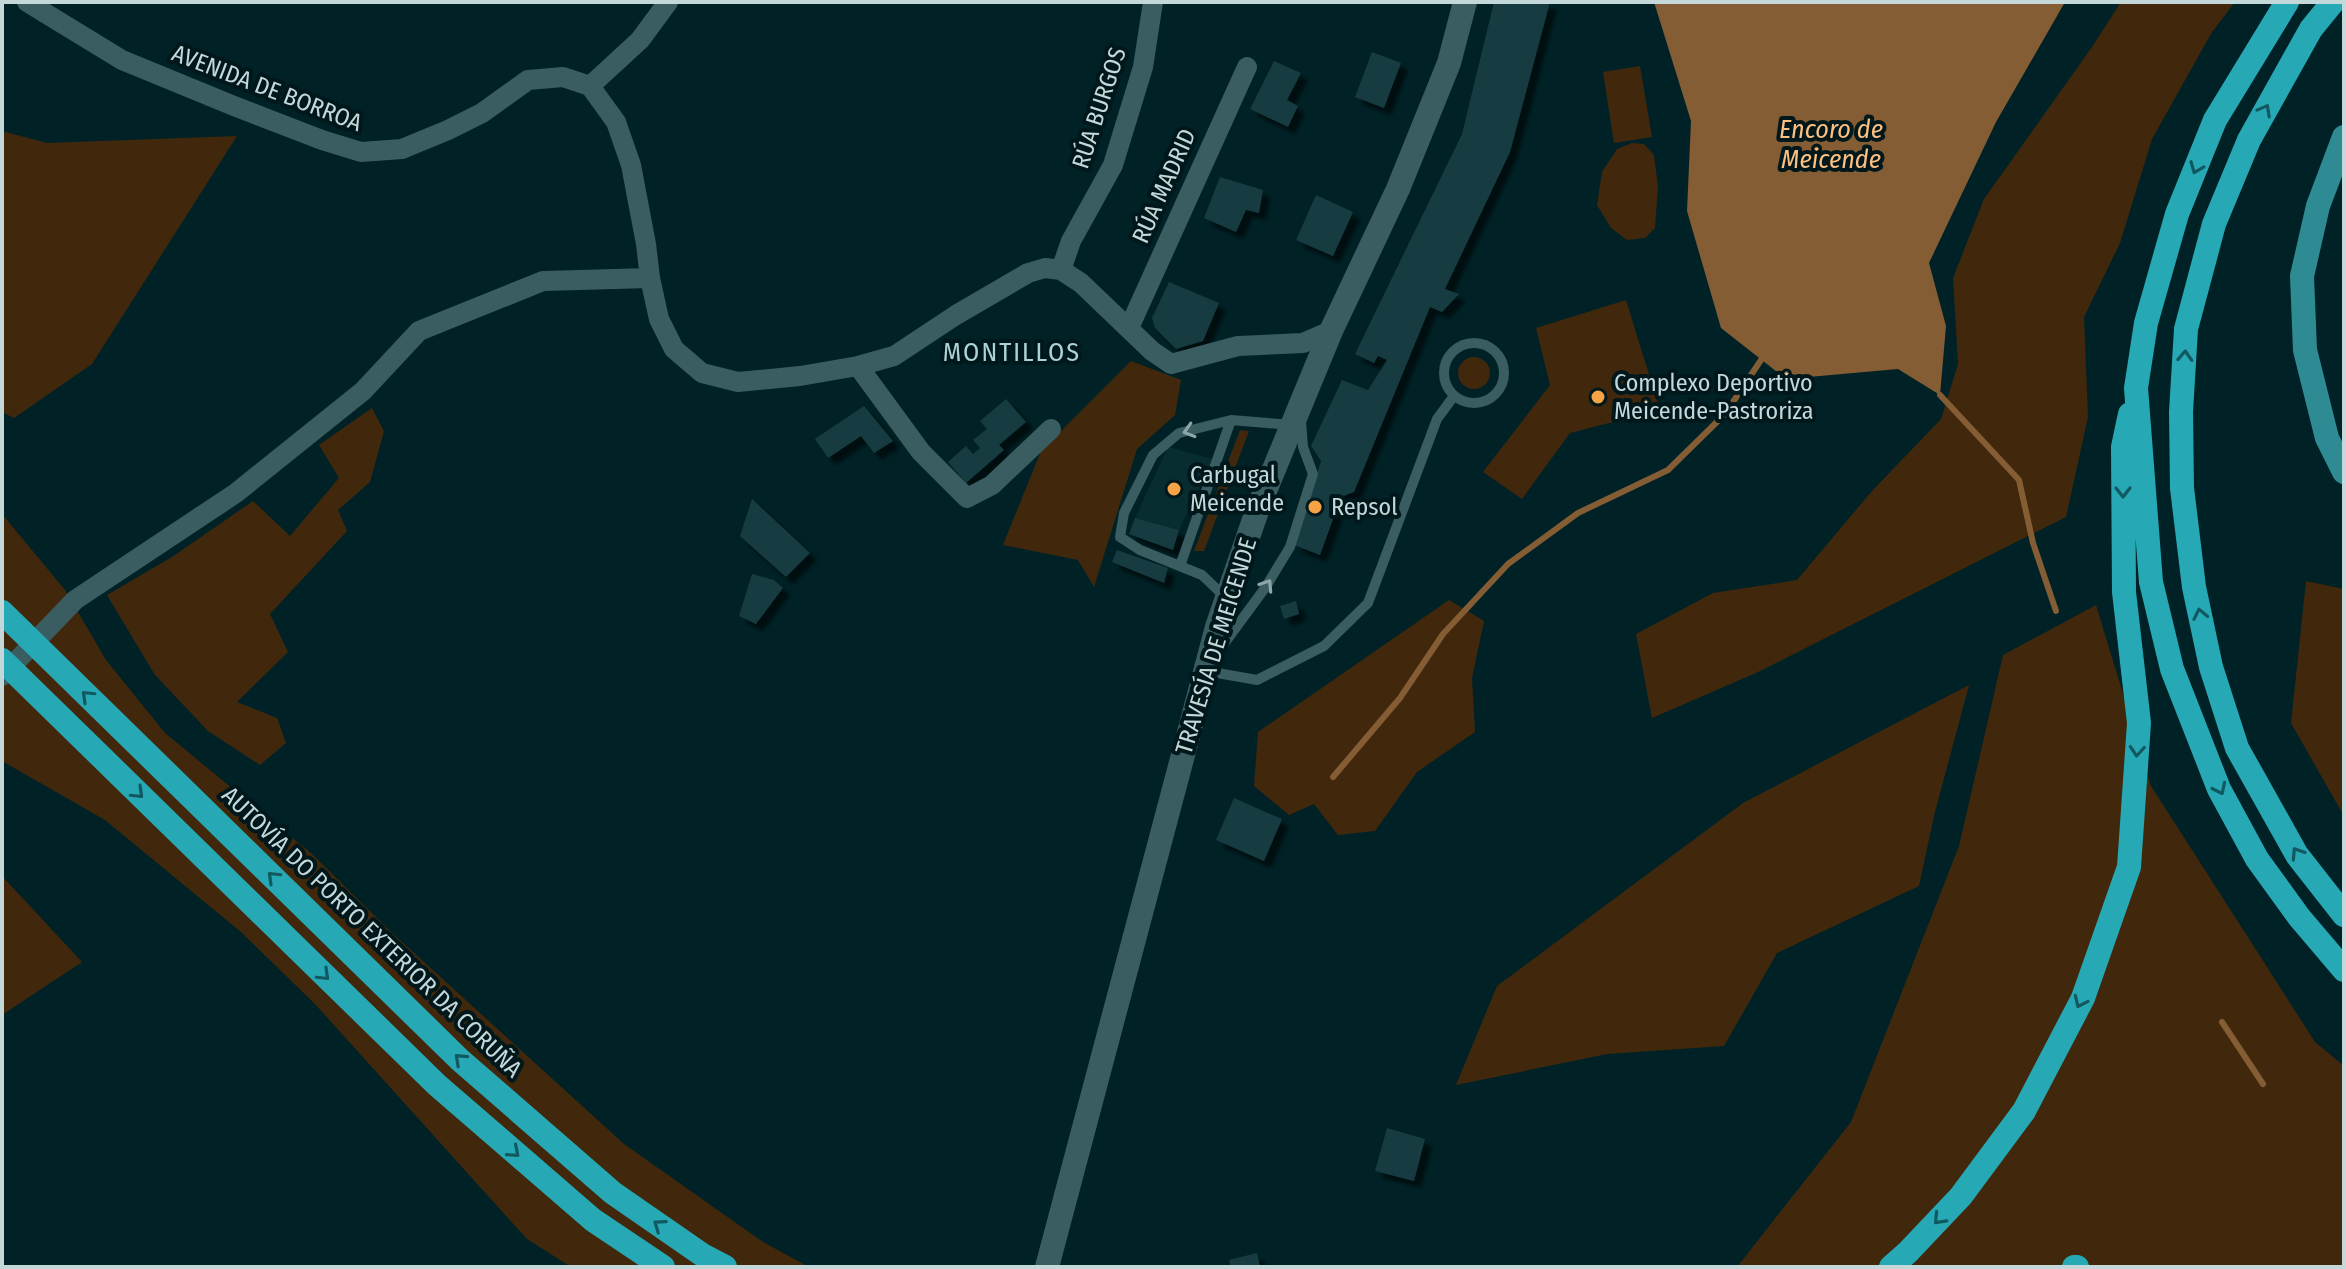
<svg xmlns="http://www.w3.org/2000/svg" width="2346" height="1269" font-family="'Fira Sans Condensed',sans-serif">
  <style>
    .built { fill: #082d30 }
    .green { fill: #41280c }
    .water { fill: #855d34 }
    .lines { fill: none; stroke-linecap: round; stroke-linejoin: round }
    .stream { stroke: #855d34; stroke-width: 6 }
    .building { fill: #173b3f; filter: url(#shadow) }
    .lane { stroke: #395d61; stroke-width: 10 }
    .street { stroke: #395d61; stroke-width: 20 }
    .secondary { stroke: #395d61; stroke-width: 24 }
    .primary { stroke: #2e8b93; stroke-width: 24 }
    .highway { stroke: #26a9b5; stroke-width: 24 }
    .oneway { stroke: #115960 }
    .oneway2 { stroke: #8ca6a9 }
    .poi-dot { fill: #f5a345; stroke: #00181b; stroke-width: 3 }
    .labels { text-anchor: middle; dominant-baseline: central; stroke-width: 8; stroke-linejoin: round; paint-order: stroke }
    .street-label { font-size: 24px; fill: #c4d7d9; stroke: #00181b }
    .poi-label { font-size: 24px; fill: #c4d7d9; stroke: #00181b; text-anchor: start }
    .water-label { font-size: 26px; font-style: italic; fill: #fec081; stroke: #00181b }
    .neighbourhood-label { font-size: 26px; letter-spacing: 2px; fill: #abd2d6; stroke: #00181b }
  </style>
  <defs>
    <filter id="shadow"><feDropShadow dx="7" dy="7" stdDeviation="2" flood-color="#0009"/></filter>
  </defs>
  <rect width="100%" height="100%" fill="#002226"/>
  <!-- built -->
  <path class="built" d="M1168,447l45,12 -34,71 -44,-12z"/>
  <!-- green -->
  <path class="green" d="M2121,2h114l-23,30 -60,107 -32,104 -36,74 4,100 -22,100 -310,156 -104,45 -16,-84 77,-41 84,-13 75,-89 69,-72 17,-55 -5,-86 31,-79 108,-152z
    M1640,66l12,71 -38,6 -11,-71z
    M2,131l45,12 190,-7 -145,228 -78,54 -12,-6z
    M1632,143l12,1 10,11 4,32 -3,41 -10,10 -18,2 -16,-12 -14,-23 5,-33 15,-23z
    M1626,300l34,110 -90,23 -48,66 -39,-27 67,-87 -14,-57z
    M1458 373a16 16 0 1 1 32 0a16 16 0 1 1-32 0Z
    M1131,361l50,19 -6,35 -38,34 -43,138 -16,-27 -75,-15 38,-94z
    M372,408l12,23 -14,51 -32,28 9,21 -77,83 18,38 -51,50 40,16 9,25 -26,22 -52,-34 -53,-56 -48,-80 65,-38 81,-56 37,35 49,-58 -20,-33z
    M1240,430l9,1 -45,120h-10z
    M2,514l63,76 41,70 59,73 147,121 79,78 233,212 139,98 46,25h-238l-44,-28 -212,-235 -74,-72 -136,-112 -103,-59z
    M2306,581l38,8v227l-53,-93z
    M1449,600l35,21 -12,57 3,54 -58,40 -42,59 -37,4 -24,-31 -25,11 -35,-29 4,-54z
    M2096,605l55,181 164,256 29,24v201h-607l114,-145 108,-276 44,-191z
    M1969,685l-35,131 -15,70 -142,67 -53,93 -117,8 -151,31 41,-99 246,-183z
    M2,876l80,86 -80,53z"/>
  <!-- water -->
  <path class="water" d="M1654,2h411l-69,120 -67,141 17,63 -6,69 -42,-26 -112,10 -65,-51 -34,-117 4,-90z"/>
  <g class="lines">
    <!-- stream -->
    <path class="stream" d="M1940,395l79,85 14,63 23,68
      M1333,777l67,-79 43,-64 65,-70 70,-51 90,-43 57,-56 36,-54
      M2222,1022l41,62"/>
  </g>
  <!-- building -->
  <path class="building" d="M1494,2h56l-40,150 -65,137 14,5 -17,18 -12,-5 -76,185 -13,5 -21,58 -26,-10 27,-84 -10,-15 31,-66 26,10 19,-30 -9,-4 -4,7 -19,-9 107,-220z
    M1372,52l29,11 -17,45 -29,-11z
    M1274,61l27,12 -14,27 11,6 -10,21 -38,-18z
    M1220,177l43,13 -4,23 -13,-3 -10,22 -32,-14z
    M1316,195l37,17 -20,44 -37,-16z
    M1169,282l50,21 -16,38 -27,8 -21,-21 -3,-10z
    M1006,399l20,23 -27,23 5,5 -38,33 -18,-21 18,-16 7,8 7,-6 -7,-8 14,-11 -7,-8z
    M864,406l29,35 -19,12 -13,-17 -33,22 -13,-19z
    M752,499l58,54 -24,24 -46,-41z
    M1135,518l44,12 -6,20 -44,-16z
    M1117,550l51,18 -4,15 -52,-21z
    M752,574l22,6 9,8 -27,36 -17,-8z
    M1296,601l3,13 -15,5 -4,-13z
    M1234,798l48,21 -18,42 -48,-21z
    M1387,1128l38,11 -11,42 -39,-10z
    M1257,1253l3,14h-29l-2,-7z"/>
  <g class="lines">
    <!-- lane -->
    <path class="lane" d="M1444 373a30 30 0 1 1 60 0a30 30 0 1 1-60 0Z
      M1180,566l51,-146
      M1225,597l-23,-22 -62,-25 -20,-13 4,-24 29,-58 26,-22 52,-13 61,5
      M1218,652l47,-64 25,-41 23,-73 -10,-27 -2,-27
      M1206,671l51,9 67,-34 44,-43 69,-184 17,-23"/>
    <!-- street -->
    <path class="street" d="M27,2l95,58 112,46 88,34 39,12 41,-3 46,-19 34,-17 46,-33 35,-3 27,9 26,36 15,43 15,79 4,34 9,41 15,30 28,24 36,9 62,-6 58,-10 36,-10 62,-41 72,-42 17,-5 16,2 20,13 71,68 19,13 67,-18 65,-3 28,-12
      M590,86l50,-46 28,-38
      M1061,270l10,-29 42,-76 30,-98 10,-65
      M1129,328l118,-261
      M858,366l63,86 46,46 25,-13 59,-56
      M2,676l73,-76 161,-107 127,-102 56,-60 124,-50 107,-3"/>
    <!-- secondary -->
    <path class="secondary" d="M1047,1267l170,-640 41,-119 73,-177 67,-142 51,-126 16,-61"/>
    <!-- primary -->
    <path class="primary" d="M2344,137l-26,69 -16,70 3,74 22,88 17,34"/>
    <!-- highway -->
    <path class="highway" d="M2287,2l-72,118 -38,94 -31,109 -10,65 15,194 21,87 47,120 38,70 42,58 45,53
      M2333,2l-22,27 -62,111 -35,84 -28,105 -5,83 1,76 12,99 17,80 26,81 60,107 47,60
      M2,612l458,448 153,133 91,63 21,11
      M2,660l435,425 156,135 70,47
      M1891,1267l17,-15 53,-56 63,-85 59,-113 46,-131 10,-144 -15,-131 -1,-145 7,-33
      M2074,1267h3"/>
  </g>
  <!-- one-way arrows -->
  <defs><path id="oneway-chevron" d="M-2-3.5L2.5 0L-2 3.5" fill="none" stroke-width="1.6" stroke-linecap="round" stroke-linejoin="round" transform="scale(2)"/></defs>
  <g class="oneway">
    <use href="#oneway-chevron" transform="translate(2265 110) rotate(-61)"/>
    <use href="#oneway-chevron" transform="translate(2196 168) rotate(112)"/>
    <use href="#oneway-chevron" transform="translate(2185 356) rotate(-87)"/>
    <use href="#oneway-chevron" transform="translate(2123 492) rotate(90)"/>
    <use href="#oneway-chevron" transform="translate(2200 614) rotate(-102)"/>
    <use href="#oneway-chevron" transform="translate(87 696) rotate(-136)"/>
    <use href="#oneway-chevron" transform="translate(2137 751) rotate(94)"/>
    <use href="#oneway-chevron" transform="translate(2220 789) rotate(64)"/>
    <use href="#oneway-chevron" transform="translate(138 793) rotate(44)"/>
    <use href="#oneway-chevron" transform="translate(2297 853) rotate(-123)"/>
    <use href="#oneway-chevron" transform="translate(273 877) rotate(-136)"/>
    <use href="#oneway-chevron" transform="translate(324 975) rotate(44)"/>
    <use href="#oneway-chevron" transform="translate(2080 1002) rotate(115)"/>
    <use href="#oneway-chevron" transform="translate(460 1059) rotate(-137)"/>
    <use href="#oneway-chevron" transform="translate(514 1152) rotate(41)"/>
    <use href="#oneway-chevron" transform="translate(1939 1219) rotate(133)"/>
    <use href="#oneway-chevron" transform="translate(659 1225) rotate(-145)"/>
  </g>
  <g class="oneway2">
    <use href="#oneway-chevron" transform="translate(1189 431) rotate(163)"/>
    <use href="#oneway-chevron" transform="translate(1267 585) rotate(-57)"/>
  </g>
  <!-- markers -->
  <g class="poi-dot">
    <circle cx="1598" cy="397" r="8"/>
    <circle cx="1174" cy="489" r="8"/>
    <circle cx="1315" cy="507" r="8"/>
  </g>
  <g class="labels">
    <!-- street labels -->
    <g class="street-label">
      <text transform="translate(267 88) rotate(21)">AVENIDA DE BORROA</text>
      <text transform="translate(1099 108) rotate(-72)">RÚA BURGOS</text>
      <text transform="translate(1164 186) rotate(-66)">RÚA MADRID</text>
      <text transform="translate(1216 646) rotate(-73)">TRAVESÍA DE MEICENDE</text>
      <text transform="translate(372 932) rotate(44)">AUTOVÍA DO PORTO EXTERIOR DA CORUÑA</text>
    </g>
    <!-- poi labels -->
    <g class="poi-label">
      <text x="1614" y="383">Complexo Deportivo<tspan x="1614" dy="28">Meicende-Pastroriza</tspan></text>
      <text x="1190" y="475">Carbugal<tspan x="1190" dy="28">Meicende</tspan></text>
      <text x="1331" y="507">Repsol</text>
    </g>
    <!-- water labels -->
    <g class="water-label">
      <text x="1831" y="129">Encoro de<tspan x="1831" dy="30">Meicende</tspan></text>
    </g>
    <!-- neighbourhood labels -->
    <g class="neighbourhood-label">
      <text x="1012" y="352">MONTILLOS</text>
    </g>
  </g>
  <!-- border -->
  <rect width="2346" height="1269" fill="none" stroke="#c4d7d9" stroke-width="8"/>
</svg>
